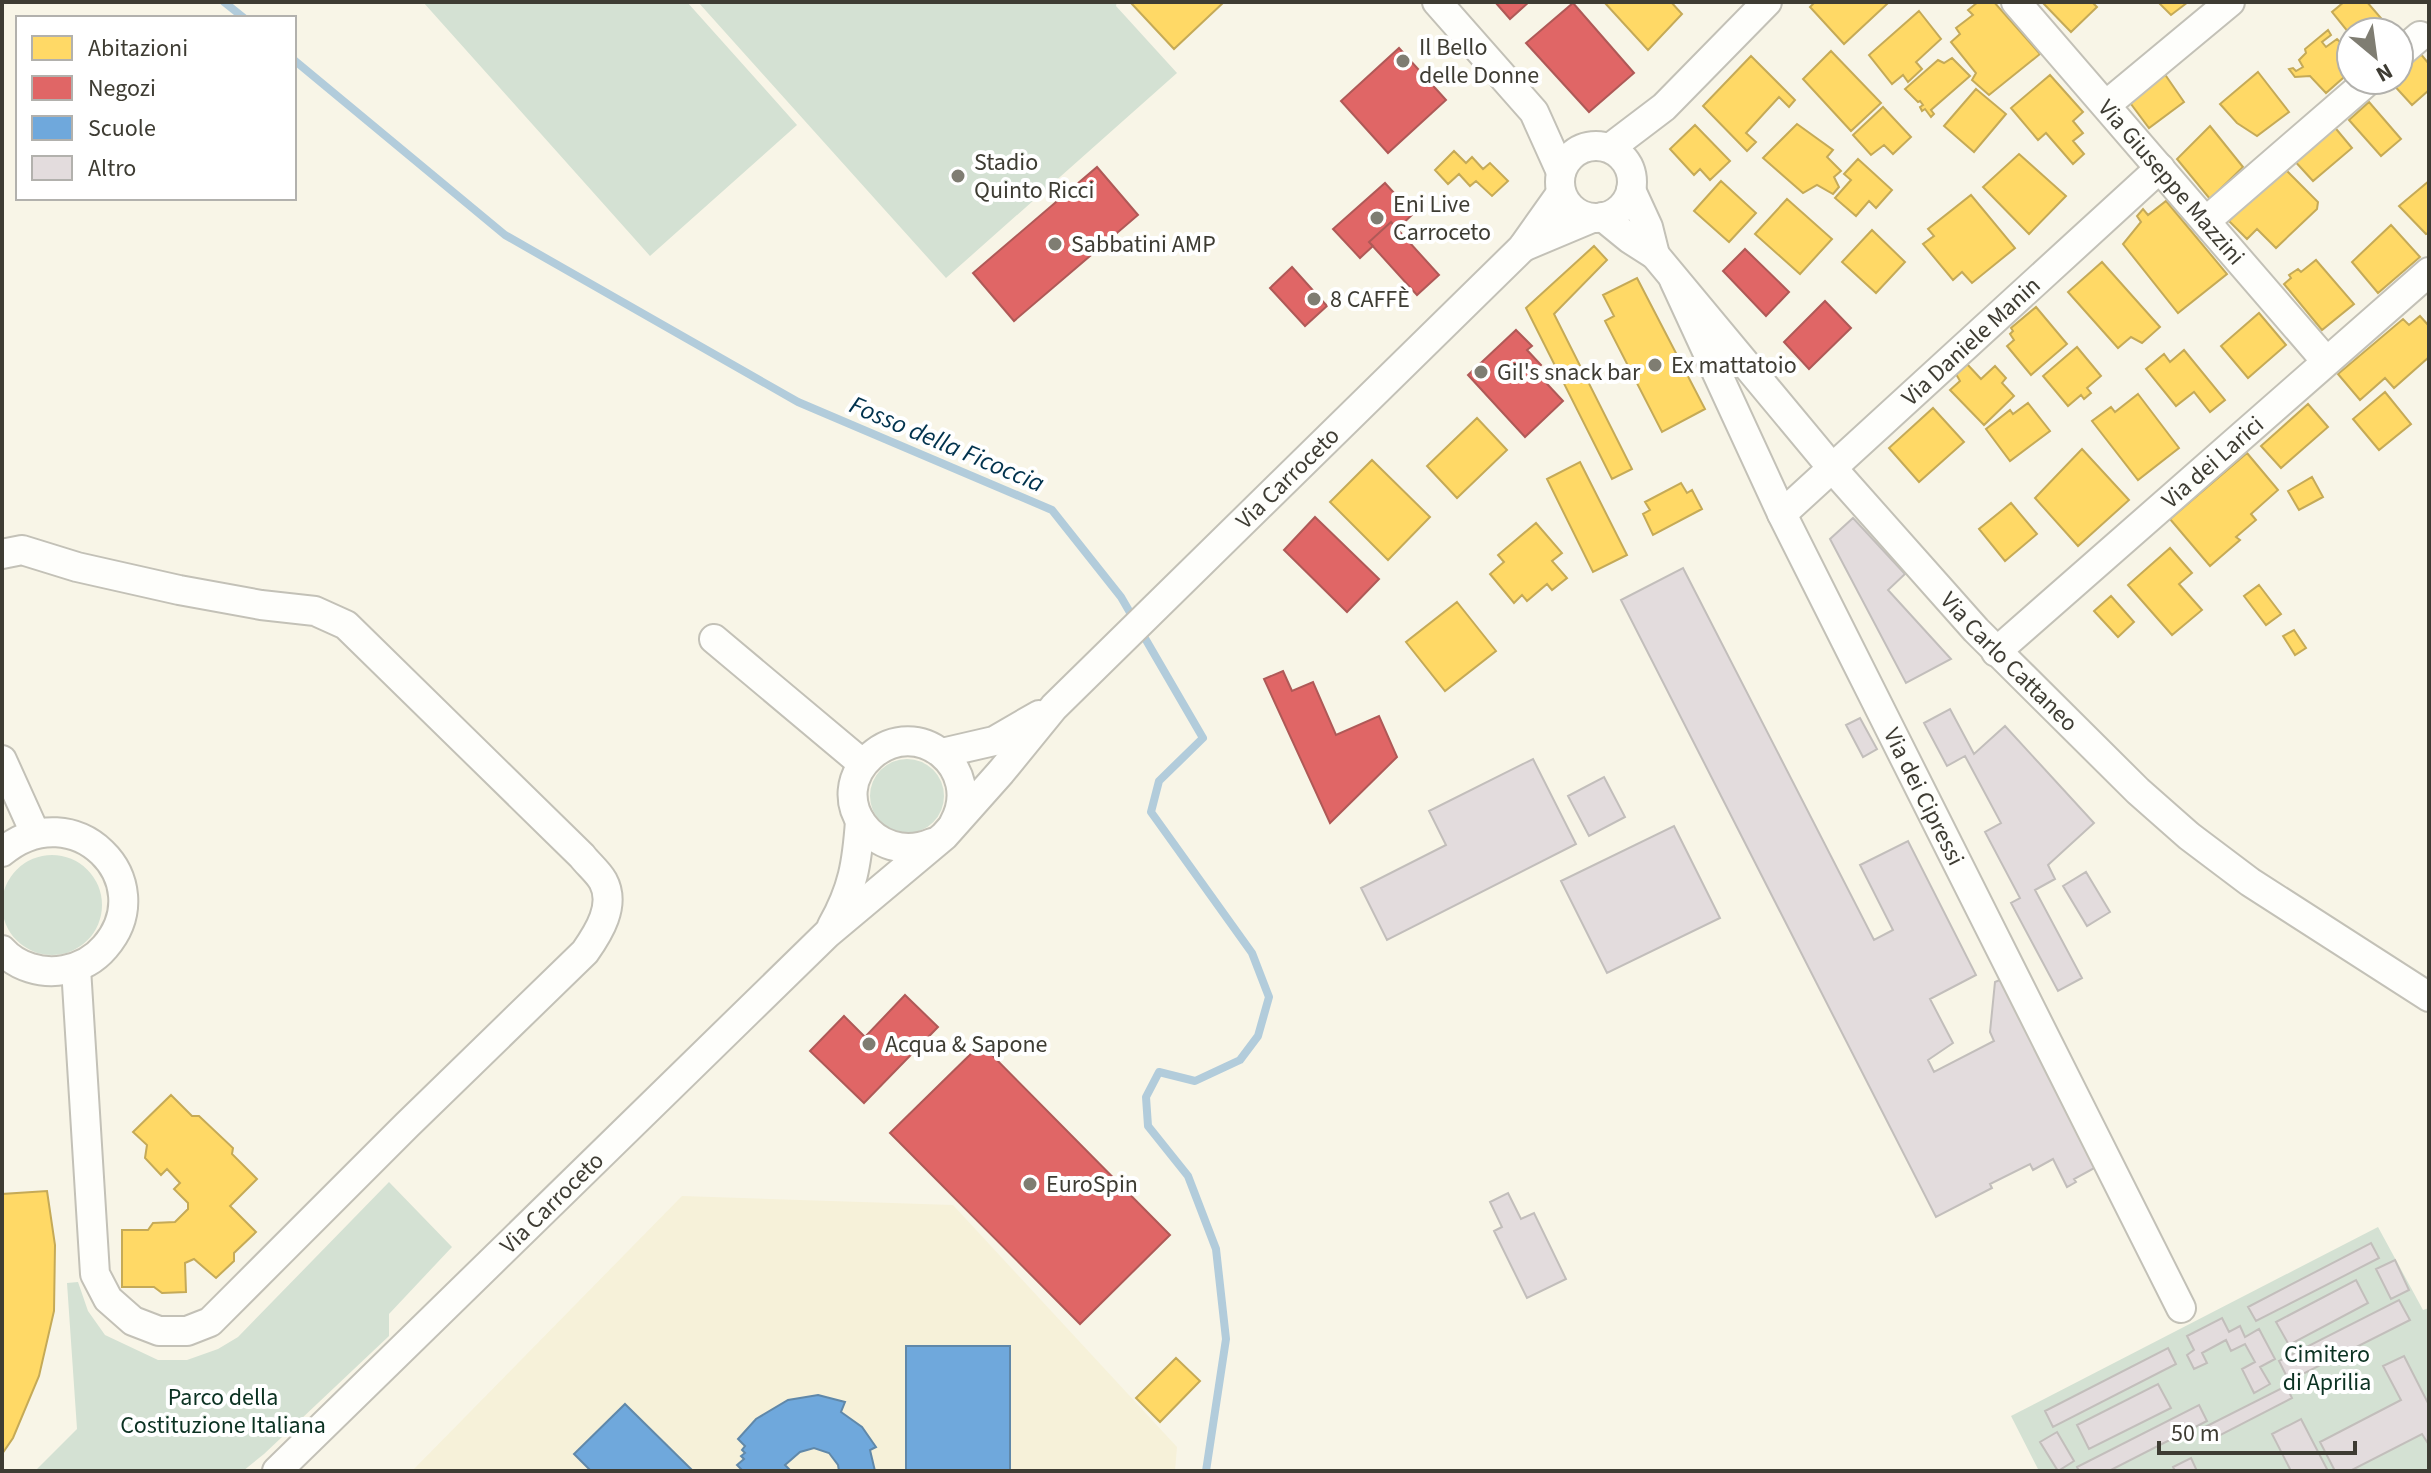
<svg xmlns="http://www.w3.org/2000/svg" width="2431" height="1473" font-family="'Source Sans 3',sans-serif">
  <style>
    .built { fill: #f6f1d9 }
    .green { fill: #d4e1d3 }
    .homes { fill: #ffd966; stroke: #c5aa57; stroke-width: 2 }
    .shops { fill: #e06666; stroke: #af5957; stroke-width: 2 }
    .schools { fill: #6fa8dc; stroke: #6088a9; stroke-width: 2 }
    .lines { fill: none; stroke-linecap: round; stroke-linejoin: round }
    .stream { stroke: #b2ccdb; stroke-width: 8 }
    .building { fill: #e3dcdd; stroke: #c2bebb; stroke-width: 2 }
    .minor-casing { stroke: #c3c1b7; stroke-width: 32 }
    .minor { stroke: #fefefb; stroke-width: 28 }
    .poi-dot { fill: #7f7d72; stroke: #fff; stroke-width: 3 }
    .labels { text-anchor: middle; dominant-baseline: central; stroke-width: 8; stroke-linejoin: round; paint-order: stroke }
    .poi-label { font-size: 24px; fill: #3e3c33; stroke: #fff; text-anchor: start }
    .street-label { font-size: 24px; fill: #3e3c33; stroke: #fff }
    .park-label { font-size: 24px; fill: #0b3222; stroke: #fff }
    .water-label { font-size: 26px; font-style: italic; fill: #00324d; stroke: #fff }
  </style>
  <rect width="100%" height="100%" fill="#f8f5e7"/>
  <!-- built -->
  <path class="built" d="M682,1196l271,9 224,242 -2,24h-763z"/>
  <!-- green -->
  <path class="green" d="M423,2h264l110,123 -147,131z
    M698,2h419l-1,4 61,67 -231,205z
    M870 796a37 37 0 1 1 74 0a37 37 0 1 1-74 0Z
    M2 905a50 50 0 1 1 100 0a50 50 0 1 1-100 0Z
    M389,1182l63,65 -63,67v22l-125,118 -21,17h-208l42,-42 -10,-146 11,-1 10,29 17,24 53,25h29l31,-11 20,-12z
    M2378,1227l45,83 6,-2v163h-390l-28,-55z"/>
  <!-- homes -->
  <path class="homes" d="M1133,2h91l-50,47 -43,-46z
    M1604,2h67l11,12 -34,36z
    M1815,2h70l2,2 -43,40 -34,-37z
    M1978,2h16l46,52 -51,41 -17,-15 4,-7 -25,-31 9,-8 -4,-6 17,-13 -5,-5z
    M2042,2h50l5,5 -26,25z
    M2158,2h30l-17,13z
    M2344,2h23l26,30h-42v39l-25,22 -16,-17 -15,1 -6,-8 4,-1 3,3 7,-4 -4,-7 7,-7 -1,-4 23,-19 3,5 -9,7 4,5 11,-8 4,4 8,-10 -17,-21z
    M1919,11l22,28 -25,23 6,7 -14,13 -5,-7 -11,9 -23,-29z
    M1831,51l50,52 -30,28 -48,-52z
    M2420,53l9,11v26l-17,15 -22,-24 9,-1v-7z
    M1751,56l44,44 -6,7 -10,-10 -33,36 10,9 -9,9 -44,-45z
    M1952,58l18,18 -39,34 3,4 -3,3 -6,-8 -3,2 -2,-4 3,-2 -3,-4 -2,1 -13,-13 33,-29 6,3z
    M2258,72l31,40 -32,24 -20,-13 -17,-19z
    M2164,73l20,29 -35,26 -21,-28z
    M2050,75l33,37 -10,9 10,12 -10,8 11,13 -11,10 -27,-31 -8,7 -27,-32z
    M1976,89l30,25 -32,38 -30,-26z
    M2369,102l32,37 -20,17 -32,-36z
    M1883,107l28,30 -18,17 -9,-9 -13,10 -18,-20z
    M1797,124l36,26 -6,7 14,14 -7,6 5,10 -6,7 -16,-9 -14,8 -40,-35z
    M2332,124l20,24 -39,33 -21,-23z
    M1695,125l35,36 -20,19 -10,-11 -6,6 -24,-26z
    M2210,126l33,41 -33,32 -33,-40z
    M1454,151l12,12 6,-6 11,12 7,-6 18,18 -16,15 -16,-15 -6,5 -11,-12 -11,10 -13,-14z
    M2019,154l47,42 -37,38 -46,-47z
    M1858,159l34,31 -16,18 -7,-7 -13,15 -21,-18 16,-18 -7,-6z
    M2283,167l35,35 -1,7 -41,39 -19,-19 -10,10 -18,-18z
    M1721,181l35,32 -27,29 -35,-31z
    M2429,181v52l-3,1 -27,-28z
    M1971,195l44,53 -43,35 -10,-11 -9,8 -30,-36 11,-8 -6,-7z
    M1787,199l45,40 -32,35 -45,-40z
    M2166,201l61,73 -49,39 -55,-69 18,-22 -4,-6 6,-7 5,6z
    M2391,225l29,32 -42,36 -26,-31z
    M1872,230l33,32 -29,31 -34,-31z
    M1594,246l13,14 -53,54 78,155 -20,10 -86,-171z
    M2316,260l38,44 -32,26 -38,-46 7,-6 -2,-3 9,-6 3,3z
    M2102,262l58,65 -18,16 -11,-6 -13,11 -50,-56z
    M1637,278l68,131 -43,23 -57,-111 9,-5 -11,-21z
    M2036,307l31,37 -36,31 -24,-29 7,-6 -4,-6 3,-3 -2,-3z
    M2259,313l27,32 -38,33 -27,-32z
    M2420,316l9,10v31l-35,31 -9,-10 -25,22 -22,-26 65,-55 6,6z
    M2077,347l24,29 -14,12 4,5 -7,6 -3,-4 -13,11 -25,-30z
    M2184,350l41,50 -15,12 -16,-20 -18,14 -30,-37 18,-15 6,8z
    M1967,364l14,15 14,-13 11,12 -4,5 12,13 -30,29 -34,-35 10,-9 -4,-7z
    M2385,392l26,32 -32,26 -26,-31z
    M2138,394l41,54 -41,32 -46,-59 19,-14 4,5z
    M2028,403l22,28 -40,30 -24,-32 24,-19 3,4z
    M2308,404l20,23 -47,41 -20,-22z
    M1933,408l31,34 -45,40 -30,-34z
    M1477,418l30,32 -50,48 -30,-32z
    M2082,449l47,51 -51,46 -43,-48z
    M2247,453l31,37 -27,24 5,6 -20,17 4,3 -30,26 -40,-47z
    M1372,460l58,57 -42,43 -58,-58z
    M1580,462l47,93 -34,17 -46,-93z
    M2312,477l11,20 -24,13 -11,-19z
    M1681,483l6,10 5,-3 10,19 -49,26 -10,-21 7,-4 -5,-8z
    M2011,503l26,31 -32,27 -26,-32z
    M1536,523l26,30 -10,8 15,17 -15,12 -5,-6 -20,17 -5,-6 -8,8 -24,-29 14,-12 -6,-7z
    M2170,548l22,25 -13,11 23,26 -30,25 -44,-50z
    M2259,585l22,29 -15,11 -22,-29z
    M2111,596l23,26 -16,15 -24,-26z
    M1457,602l39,49 -51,40 -39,-49z
    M2294,630l12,18 -11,7 -12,-19z
    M171,1095l21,21h7l34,32 -1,6 25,25 -27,27 26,26 -22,21v8l-18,17 -22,-19 -9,4 1,29 -24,1 -8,-6h-32v-57h26l5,-7 22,-1 13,-13v-6l-14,-14 6,-6 -13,-14 -6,6 -16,-17 2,-13 -14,-13z
    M47,1191l8,54 -1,66 -15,65 -26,62 -11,16v-260z
    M1176,1358l24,23 -40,41 -24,-24z"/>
  <!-- shops -->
  <path class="shops" d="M1495,2h34l-19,17z
    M1573,3l61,70 -45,39 -63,-69z
    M1399,48l47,52 -58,53 -47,-52z
    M1097,167l41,48 -124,106 -41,-48z
    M1385,183l28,31 -16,15 -6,-7 -22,20 4,4 -13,12 -27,-29z
    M1391,222l48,53 -22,20 -48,-53z
    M1745,249l44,43 -23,24 -43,-45z
    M1292,267l35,39 -22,20 -35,-38z
    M1825,301l26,27 -42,41 -25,-27z
    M1516,330l16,16 -5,4 14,15 -6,6 28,30 -38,36 -57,-62z
    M1315,517l64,62 -32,33 -63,-62z
    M1283,671l9,20 21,-9 23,53 43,-19 18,41 -67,66 -66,-144z
    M905,995l33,32 -74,76 -54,-52 34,-35 21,21z
    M981,1044l189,191 -90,89 -190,-191z"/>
  <!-- schools -->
  <path class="schools" d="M906,1346h104v125h-104z
    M818,1395l27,7 -4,10 21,15 14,20 -6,3 5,21h-36l-1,-6 -9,-12 -15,-5 -14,4 -15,13 6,6h-48l-6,-6 7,-6 -3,-3 4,-3 -3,-3 3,-4 -7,-7 18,-20 32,-19z
    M625,1404l68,67h-102l-17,-17z"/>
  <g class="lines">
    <!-- stream -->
    <path class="stream" d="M224,2l20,16
      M294,60l211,175 293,167 254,108 69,87 82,141 -44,43 -8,31 101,141 17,44 -11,39 -18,24 -45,21 -36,-9 -13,25 2,29 40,50 28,73 10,90 -20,132"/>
  </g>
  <!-- building -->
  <path class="building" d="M1853,518l52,56 -17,16 63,69 -45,24 -76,-144z
    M1683,568l191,372 19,-10 -33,-65 48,-24 68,134 -46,24 23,44 -25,17 6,12 60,-31 -4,-9 5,-50 7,-3 96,187 -24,13 2,3 -9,5 -14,-28 -20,11 -3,-6 -40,20 2,4 -56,29 -315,-617z
    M1950,709l24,45 31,-28 89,97 -46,42 7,14 -20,11 47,88 -24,13 -47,-88 9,-5 -35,-66 16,-9 -36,-67 -18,10 -23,-43z
    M1860,718l17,31 -14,8 -17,-32z
    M1533,759l43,85 -189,96 -26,-52 85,-43 -17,-34z
    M1604,777l21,40 -36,19 -21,-40z
    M1674,826l46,92 -113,55 -46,-92z
    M2086,872l24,40 -23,14 -24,-40z
    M1508,1193l13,26 13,-6 32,66 -39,19 -33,-67 8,-4 -12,-25z
    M2371,1243l8,15 -123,63 -8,-14z
    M2395,1260l14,30 -18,9 -15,-30z
    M2356,1280l12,23 -79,42 -13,-23z
    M2399,1300l11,20 -121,61 -10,-20z
    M2222,1318l7,14 11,-6 5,11 14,-8 16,30 -15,8 10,17 -16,9 -12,-24 13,-7 -10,-18 -14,7 -5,-11 -24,13 5,10 -13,6 -7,-14 7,-5 -7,-14z
    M2168,1348l8,16 -123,63 -8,-16z
    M2404,1356l25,49v40l-7,-11 -72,37h-15l-15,-29 81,-42 -18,-34z
    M2158,1384l13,24 -82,41 -12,-24z
    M2286,1386l6,12 -85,44 -6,-13z
    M2199,1405l8,16 -98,50h-30l-2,-4z
    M2301,1419l27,52h-37l-19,-37z
    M2057,1432l17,29 -16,10 -18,-29z
    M2191,1458l6,13h-22l-2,-4z"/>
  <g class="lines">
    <defs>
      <g id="minor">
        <path d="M1437,2l97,110 27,60"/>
        <path id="s1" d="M2016,2l310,359"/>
        <path d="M2399,54l21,-18"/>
        <path d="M2106,105l124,-103"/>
        <circle cx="1596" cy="182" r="36"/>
        <path d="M1610,148l54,-41 103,-105"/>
        <path d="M1631,190l17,37 7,28"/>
        <path id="s2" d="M1603,217l27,22 25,16 178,214 143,161 162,161 51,45 61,46 179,115"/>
        <path d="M2206,221l163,-141"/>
        <path d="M1523,247l69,-29"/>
        <path id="s3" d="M1674,280l108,234 399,794"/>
        <path id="s4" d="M1782,514l378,-346"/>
        <path d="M2,554l20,-4 55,17 102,23 82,15 54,6 31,14 236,231c6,8 16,16 21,25 13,24 -4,51 -18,71l-178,173 -197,197 -23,9h-28l-26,-10 -25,-22 -13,-25 -19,-306"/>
        <path d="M714,639l149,125"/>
        <path id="s5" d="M1996,652l433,-380"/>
        <path d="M942,753l52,-12 45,-26"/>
        <path d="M2,760l33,73"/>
        <path d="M932,843c-57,24 -108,-45 -61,-87 47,-42 113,13 83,67"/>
        <path d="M2,852c72,-60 160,29 103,95 -11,13 -24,20 -41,23 -22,4 -47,-3 -62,-20"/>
        <path d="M832,926c21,-37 25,-63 28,-105"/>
        <path id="s6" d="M277,1471l550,-537 117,-98 57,-64 53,-65 468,-459 39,-55"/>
      </g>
    </defs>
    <!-- minor casing -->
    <use href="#minor" class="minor-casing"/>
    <!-- minor -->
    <use href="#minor" class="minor"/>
  </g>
  <!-- markers -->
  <g class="poi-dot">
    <circle cx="1403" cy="61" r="8"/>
    <circle cx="958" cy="176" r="8"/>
    <circle cx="1377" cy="218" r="8"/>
    <circle cx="1055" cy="244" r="8"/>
    <circle cx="1314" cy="299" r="8"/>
    <circle cx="1655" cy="365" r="8"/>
    <circle cx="1481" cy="372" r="8"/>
    <circle cx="869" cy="1044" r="8"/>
    <circle cx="1030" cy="1184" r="8"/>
  </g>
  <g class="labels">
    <!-- poi labels -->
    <g class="poi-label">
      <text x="1419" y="47">Il Bello<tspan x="1419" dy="28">delle Donne</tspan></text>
      <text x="974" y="162">Stadio<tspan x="974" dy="28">Quinto Ricci</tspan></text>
      <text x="1393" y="204">Eni Live<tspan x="1393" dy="28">Carroceto</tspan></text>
      <text x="1071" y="244">Sabbatini AMP</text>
      <text x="1330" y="299">8 CAFFÈ</text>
      <text x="1671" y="365">Ex mattatoio</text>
      <text x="1497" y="372">Gil's snack bar</text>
      <text x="885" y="1044">Acqua &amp; Sapone</text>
      <text x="1046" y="1184">EuroSpin</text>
    </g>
    <!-- street labels -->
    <g class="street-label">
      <text stroke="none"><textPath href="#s1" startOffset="238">Via Giuseppe Mazzini</textPath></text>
      <text stroke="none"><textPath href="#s4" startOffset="256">Via Daniele Manin</textPath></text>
      <text stroke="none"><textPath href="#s5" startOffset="288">Via dei Larici</textPath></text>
      <text stroke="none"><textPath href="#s6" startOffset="1418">Via Carroceto</textPath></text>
      <text stroke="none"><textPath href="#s2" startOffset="604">Via Carlo Cattaneo</textPath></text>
      <text stroke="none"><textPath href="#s3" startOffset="574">Via dei Cipressi</textPath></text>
      <text stroke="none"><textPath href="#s6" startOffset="384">Via Carroceto</textPath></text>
    </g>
    <!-- park labels -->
    <g class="park-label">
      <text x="2327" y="1354">Cimitero<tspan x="2327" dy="28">di Aprilia</tspan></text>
      <text x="223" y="1397">Parco della<tspan x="223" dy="28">Costituzione Italiana</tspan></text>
    </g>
    <!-- water labels -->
    <g class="water-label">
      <text transform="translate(947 444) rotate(23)">Fosso della Ficoccia</text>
    </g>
  </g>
  <!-- border -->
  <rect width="2431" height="1473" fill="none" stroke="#3e3c33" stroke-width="8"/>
  <!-- legend -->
  <rect x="16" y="16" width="280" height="184" fill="#ffffff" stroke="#b2b1ad" stroke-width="2"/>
  <rect x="32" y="36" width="40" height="24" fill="#ffd966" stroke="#b2b1ad" stroke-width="2"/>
  <text x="88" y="56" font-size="24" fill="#3e3c33">Abitazioni</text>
  <rect x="32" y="76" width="40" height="24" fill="#e06666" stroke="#b2b1ad" stroke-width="2"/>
  <text x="88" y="96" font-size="24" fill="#3e3c33">Negozi</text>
  <rect x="32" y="116" width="40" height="24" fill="#6fa8dc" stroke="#b2b1ad" stroke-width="2"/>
  <text x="88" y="136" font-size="24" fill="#3e3c33">Scuole</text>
  <rect x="32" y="156" width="40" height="24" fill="#e3dcdd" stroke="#b2b1ad" stroke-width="2"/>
  <text x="88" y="176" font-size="24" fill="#3e3c33">Altro</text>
  <!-- north arrow -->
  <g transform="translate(2375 56) rotate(151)"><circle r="38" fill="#ffffff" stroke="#b2b1ad" stroke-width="2"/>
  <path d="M0-6L14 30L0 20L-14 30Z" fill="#7f7d72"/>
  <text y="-12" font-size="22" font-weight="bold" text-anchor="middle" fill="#3e3c33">N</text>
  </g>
  <!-- scale -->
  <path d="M2159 1441v12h196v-12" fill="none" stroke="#3e3c33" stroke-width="4"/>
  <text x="2171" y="1441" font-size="24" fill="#3e3c33" stroke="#ffffff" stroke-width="6" paint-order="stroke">50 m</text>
</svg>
